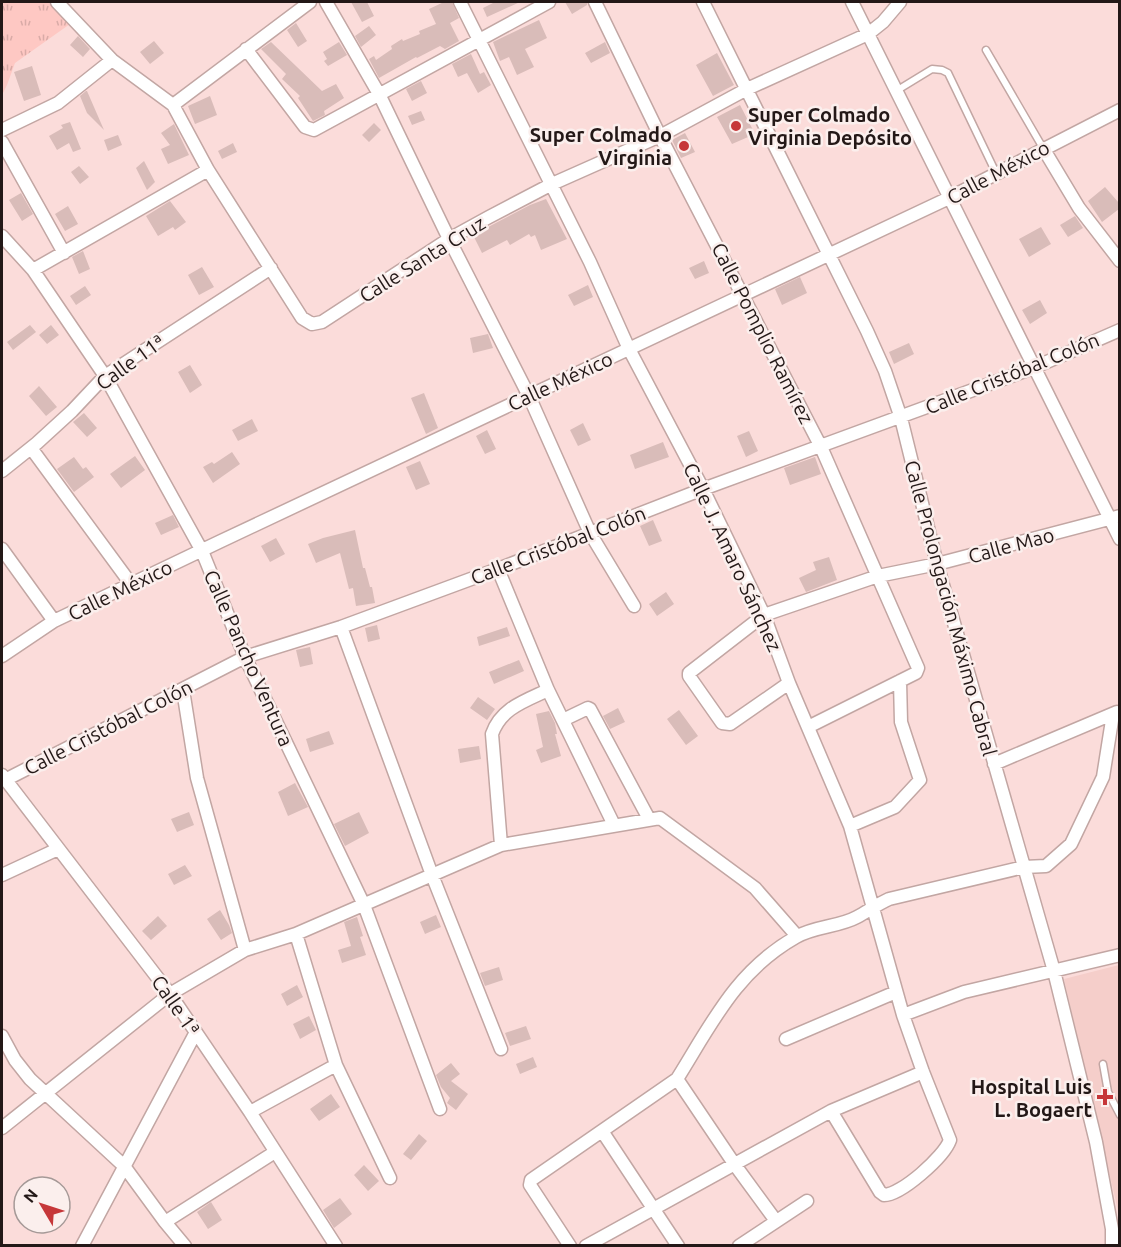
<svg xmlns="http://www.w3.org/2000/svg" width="1121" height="1247" font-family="Ubuntu,sans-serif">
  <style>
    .built { fill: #f5ceca }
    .park { fill: url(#park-tufts) }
    .building { fill: #d9bcb9 }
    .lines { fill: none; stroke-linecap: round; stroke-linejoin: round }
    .service-casing { stroke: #c2a6a3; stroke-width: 9 }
    .minor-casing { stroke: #c2a6a3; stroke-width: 15 }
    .service { stroke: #fff; stroke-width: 6 }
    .minor { stroke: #fff; stroke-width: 12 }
    .poi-dot { fill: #c63739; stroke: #fbefed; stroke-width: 2 }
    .labels { text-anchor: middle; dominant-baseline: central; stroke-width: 5; stroke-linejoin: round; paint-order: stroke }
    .poi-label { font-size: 20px; font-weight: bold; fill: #231817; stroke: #fbefed; text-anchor: end }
    .street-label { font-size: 20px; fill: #231817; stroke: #fbefed }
  </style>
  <defs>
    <pattern id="park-tufts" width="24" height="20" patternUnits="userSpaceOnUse" patternTransform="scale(1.5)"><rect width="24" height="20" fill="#fec8c3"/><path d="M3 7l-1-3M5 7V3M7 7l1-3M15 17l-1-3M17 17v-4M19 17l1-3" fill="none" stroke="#d9aba7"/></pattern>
  </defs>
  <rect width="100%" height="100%" fill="#fbdcda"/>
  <!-- built -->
  <path class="built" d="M1119,965v250l-55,-236z"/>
  <!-- park -->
  <path class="park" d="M2,2h46l22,22 -55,39 -8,22 -5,10z"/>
  <!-- building -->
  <path class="building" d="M351,2h16l7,14 -12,6z
    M444,2h8l7,16 -9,5 9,18 -14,8 -5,-3 -23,12 -1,-1 -37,21 -10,-19 5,-3 2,4 16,-11 -1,-3 11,-7 1,2 17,-7 -1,-3 17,-7 -7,-15z
    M495,2h25l-33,15 -4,-9z
    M565,2h22v3l-15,9z
    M539,20l8,18 -22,11 9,18 -17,8 -8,-18 -9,4 -7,-19z
    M296,23l11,18 -9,6 -11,-17z
    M369,26l7,9 -15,12 -6,-11z
    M78,36l12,13 -7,8 -13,-12z
    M154,41l10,12 -14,11 -10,-12z
    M271,42l51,49 14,-7 8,14 -20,13 1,4 -12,6 -15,-23 2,-2 -18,-17 4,-5 -25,-25z
    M339,42l8,13 -19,11 -4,-5 3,-2 -4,-7z
    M605,42l5,11 -19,10 -6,-10z
    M717,53l17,32 -21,11 -17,-31z
    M471,54l9,20 4,-2 7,13 -13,8 -11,-20 -9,4 -6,-13z
    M32,66l9,29 -17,6 -10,-29z
    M421,81l6,12 -15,8 -6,-12z
    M86,91h1l17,39 -17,-17 -7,-17z
    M210,96l7,19 -22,9 -7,-18z
    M740,105l15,29 -23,10 -15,-27z
    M421,111l4,9 -13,5 -4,-9z
    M70,122l11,27 -8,3 -4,-9 -12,7 -8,-14 14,-8 -2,-3z
    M374,123l7,7 -12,12 -7,-7z
    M174,124l15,31 -21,9 -7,-15 9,-4 -9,-12z
    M685,133l10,19 -14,6 -9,-18z
    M118,135l4,10 -14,6 -4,-11z
    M233,143l4,9 -15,7 -4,-8z
    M144,161l11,21 -8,8 -11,-22z
    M79,166l10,11 -9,7 -9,-12z
    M1105,187l14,16v6l-17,13 -14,-21z
    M21,193l12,21 -11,7 -13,-21z
    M546,199l21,40 -26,11 -6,-15 -4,2 -2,-3 -19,11 -3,-5 -25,13 -9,-18 57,-30z
    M170,201l16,21 -11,8 -2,-3 -15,9 -12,-20z
    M68,206l10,18 -13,7 -10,-17z
    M1075,216l8,12 -15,9 -8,-12z
    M1041,227l10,17 -22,13 -10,-18z
    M83,251l7,18 -11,5 -7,-17z
    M704,261l5,12 -14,6 -6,-11z
    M202,267l12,20 -15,8 -11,-20z
    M800,277l7,16 -25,12 -7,-16z
    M588,285l5,12 -19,9 -6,-11z
    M85,286l6,9 -15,10 -6,-9z
    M1040,300l7,13 -17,11 -8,-14z
    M30,325l6,7 -23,18 -6,-8z
    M51,325l8,10 -12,9 -8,-9z
    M488,334l5,14 -20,5 -3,-15z
    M909,343l5,11 -20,10 -5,-12z
    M190,365l12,20 -12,8 -12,-21z
    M39,386l18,21 -11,9 -17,-20z
    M424,393l14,35 -12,6 -15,-36z
    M84,413l13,15 -10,9 -14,-15z
    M252,419l6,12 -20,10 -6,-11z
    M583,423l8,17 -13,6 -8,-16z
    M487,430l9,19 -11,5 -9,-18z
    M749,431l9,20 -12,6 -9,-21z
    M663,442l6,15 -34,12 -5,-14z
    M232,452l8,12 -27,19 -10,-16 9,-5 2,2z
    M135,456l10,14 -24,18 -11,-14z
    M74,457l9,12 3,-2 8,10 -20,15 -17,-23z
    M815,457l6,17 -31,11 -6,-17z
    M420,461l10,23 -14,6 -10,-23z
    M173,515l6,12 -18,8 -6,-12z
    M653,520l9,21 -13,5 -9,-20z
    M355,530l8,38h2l5,19h2l3,16 -19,3 -3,-18 -4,1 -9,-36 -24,10 -8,-19 15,-6z
    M276,538l9,16 -15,8 -9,-16z
    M829,557l8,23 -31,12 -7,-14 17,-8 -3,-8z
    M666,592l8,12 -17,12 -8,-12z
    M377,625l3,14 -12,3 -3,-14z
    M507,627l3,9 -31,10 -2,-9z
    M310,647l3,17 -13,3 -4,-17z
    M519,660l5,11 -30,13 -5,-12z
    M478,697l17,12 -8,11 -17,-12z
    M618,708l7,14 -15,7 -7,-13z
    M679,710l19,26 -12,9 -19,-26z
    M549,711l6,12 2,11h-2l6,22 -20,7 -5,-13 7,-3 -7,-33z
    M329,731l5,13 -24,8 -4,-13z
    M479,746l2,13 -21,4 -2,-14z
    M295,783l13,24 -20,9 -10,-24z
    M189,812l5,13 -17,7 -6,-13z
    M359,812l10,21 -24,13 -11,-22z
    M185,865l7,11 -18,9 -6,-11z
    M220,910l9,15 3,8 -11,7 -14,-21z
    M436,915l5,12 -16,7 -5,-12z
    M158,916l9,10 -16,14 -9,-9z
    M357,917l6,19 -3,1 6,18 -24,8 -4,-13 13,-4 -7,-24z
    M499,967l4,13 -18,6 -5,-13z
    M297,985l6,12 -16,9 -6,-12z
    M309,1016l7,14 -16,9 -7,-15z
    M526,1026l5,13 -21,7 -5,-13z
    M533,1057l4,10 -17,7 -4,-10z
    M451,1063l9,11 -9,7 17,13 -12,16 -9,-7 3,-5 -9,-11 -5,-12z
    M331,1094l9,13 -21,14 -9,-12z
    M419,1134l8,7 -16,19 -8,-6z
    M364,1165l15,16 -11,10 -14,-16z
    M340,1198l12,16 -18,14 -11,-18z
    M211,1202l11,18 -14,9 -11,-17z"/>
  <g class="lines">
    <defs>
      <path id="service" d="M986,50l57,98
        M896,91l36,-22 10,1 6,3 48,100
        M1103,1064l5,28 12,23"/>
      <path id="minor" d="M57,2l55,58 61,45 35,65 94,148 10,6 10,-2 127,-83 40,-22 63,-33 108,-48 87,-47 121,-55 15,-12 17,-20
        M326,2l53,92 70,145 80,157 61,137 44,73
        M460,2l130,260 39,87 74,140 61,126 25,68 61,143 53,189 20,57 27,68c-6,17 -49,55 -66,55l-4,-3 -49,-81
        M595,2l65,134 161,311 97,221 -2,5 -108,54
        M703,2l164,329 18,40 16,47 36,146 117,407 42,171 16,87v17
        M852,2l268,537
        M246,49l59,78 9,3 235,-128
        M173,105l137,-103
        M2,130l56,-27 54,-43
        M2,142l62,111
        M1043,148l36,60 41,53
        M2,236l31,34 72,106 97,175 43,106 119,248 76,204
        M33,270l175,-100
        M31,448l100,136
        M2,471l35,-28 35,-32 33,-35 166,-108
        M2,549l52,72
        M498,569l50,121 66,135
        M341,627l91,248 69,174
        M2,656l52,-35 165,-79 730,-344 171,-88
        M789,683l-59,41 -8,-1 -33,-47v-3l75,-58 114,-39 59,-12 183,-48
        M183,690l14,88 48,172
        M563,720l25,-12 2,1 59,110
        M994,764l123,-52
        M2,775l168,219 80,118 86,134
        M5,780l240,-123 96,-30 157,-58 205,-80 330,-121 87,-38
        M850,826l45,-19 25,-27 -19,-58 -1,-41
        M501,845l-9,-111c9,-26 33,-33 56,-44
        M2,875l56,-26
        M296,934l40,131 54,113
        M903,1015l61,-23 156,-37
        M2,1036l13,24 15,19 94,87 41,56 20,24
        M786,1039l110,-47
        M250,1112l86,-47
        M2,1128l168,-134 75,-44 51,-16 205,-89 159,-27 95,70 42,48
        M602,1131l76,115
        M776,1221l-41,-56 -58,-86c35,-56 59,-108 119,-142 19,-11 43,-10 61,-20 11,-6 21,-13 32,-18l135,-32 22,-1 25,-22 32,-67 10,-63
        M165,1222l110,-70
        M82,1246l114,-214
        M570,1246l-40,-61 1,-5 146,-101
        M586,1246l245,-135 92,-39
        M739,1246l68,-45"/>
    </defs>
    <!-- service casing -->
    <use href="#service" class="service-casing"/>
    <!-- minor casing -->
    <use href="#minor" class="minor-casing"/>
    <!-- service -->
    <use href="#service" class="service"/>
    <!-- minor -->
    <use href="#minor" class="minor"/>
  </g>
  <!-- markers -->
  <g class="poi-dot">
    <circle cx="736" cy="126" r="6"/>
    <circle cx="684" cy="146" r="6"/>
    <path d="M1102 1088h6v6h6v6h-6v6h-6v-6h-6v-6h6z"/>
  </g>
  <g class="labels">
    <!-- poi labels -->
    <g class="poi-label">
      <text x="748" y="114" text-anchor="start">Super Colmado<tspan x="748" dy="23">Virginia Depósito</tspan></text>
      <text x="672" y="134">Super Colmado<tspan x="672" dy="23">Virginia</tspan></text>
      <text x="1092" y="1086">Hospital Luis<tspan x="1092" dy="23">L. Bogaert</tspan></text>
    </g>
    <!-- street labels -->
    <g class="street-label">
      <text transform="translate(998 172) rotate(-28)">Calle México</text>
      <text transform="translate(422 259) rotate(-32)">Calle Santa Cruz</text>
      <text transform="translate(763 333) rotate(63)">Calle Pomplio Ramírez</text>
      <text transform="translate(130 362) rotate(-36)">Calle 11ª</text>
      <text transform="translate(1012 373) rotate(-22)">Calle Cristóbal Colón</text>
      <text transform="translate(560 381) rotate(-25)">Calle México</text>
      <text transform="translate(558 545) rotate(-21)">Calle Cristóbal Colón</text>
      <text transform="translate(1011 545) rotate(-15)">Calle Mao</text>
      <text transform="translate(733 557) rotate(65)">Calle J. Amaro Sánchez</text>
      <text transform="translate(120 590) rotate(-26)">Calle México</text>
      <text transform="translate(951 608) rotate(75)">Calle Prolongación Máximo Cabral</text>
      <text transform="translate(249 658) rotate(66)">Calle Pancho Ventura</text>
      <text transform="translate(108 727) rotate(-27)">Calle Cristóbal Colón</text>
      <text transform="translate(176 1005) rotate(55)">Calle 1ª</text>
    </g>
  </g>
  <!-- border -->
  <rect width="1121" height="1247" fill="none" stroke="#231817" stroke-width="6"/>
  <!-- north arrow -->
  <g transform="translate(42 1205) rotate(309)"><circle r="28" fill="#fbefed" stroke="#a59997" stroke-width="1.5"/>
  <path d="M0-4.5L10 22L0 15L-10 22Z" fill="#c63739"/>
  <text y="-9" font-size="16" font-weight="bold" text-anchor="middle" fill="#231817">N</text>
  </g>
</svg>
